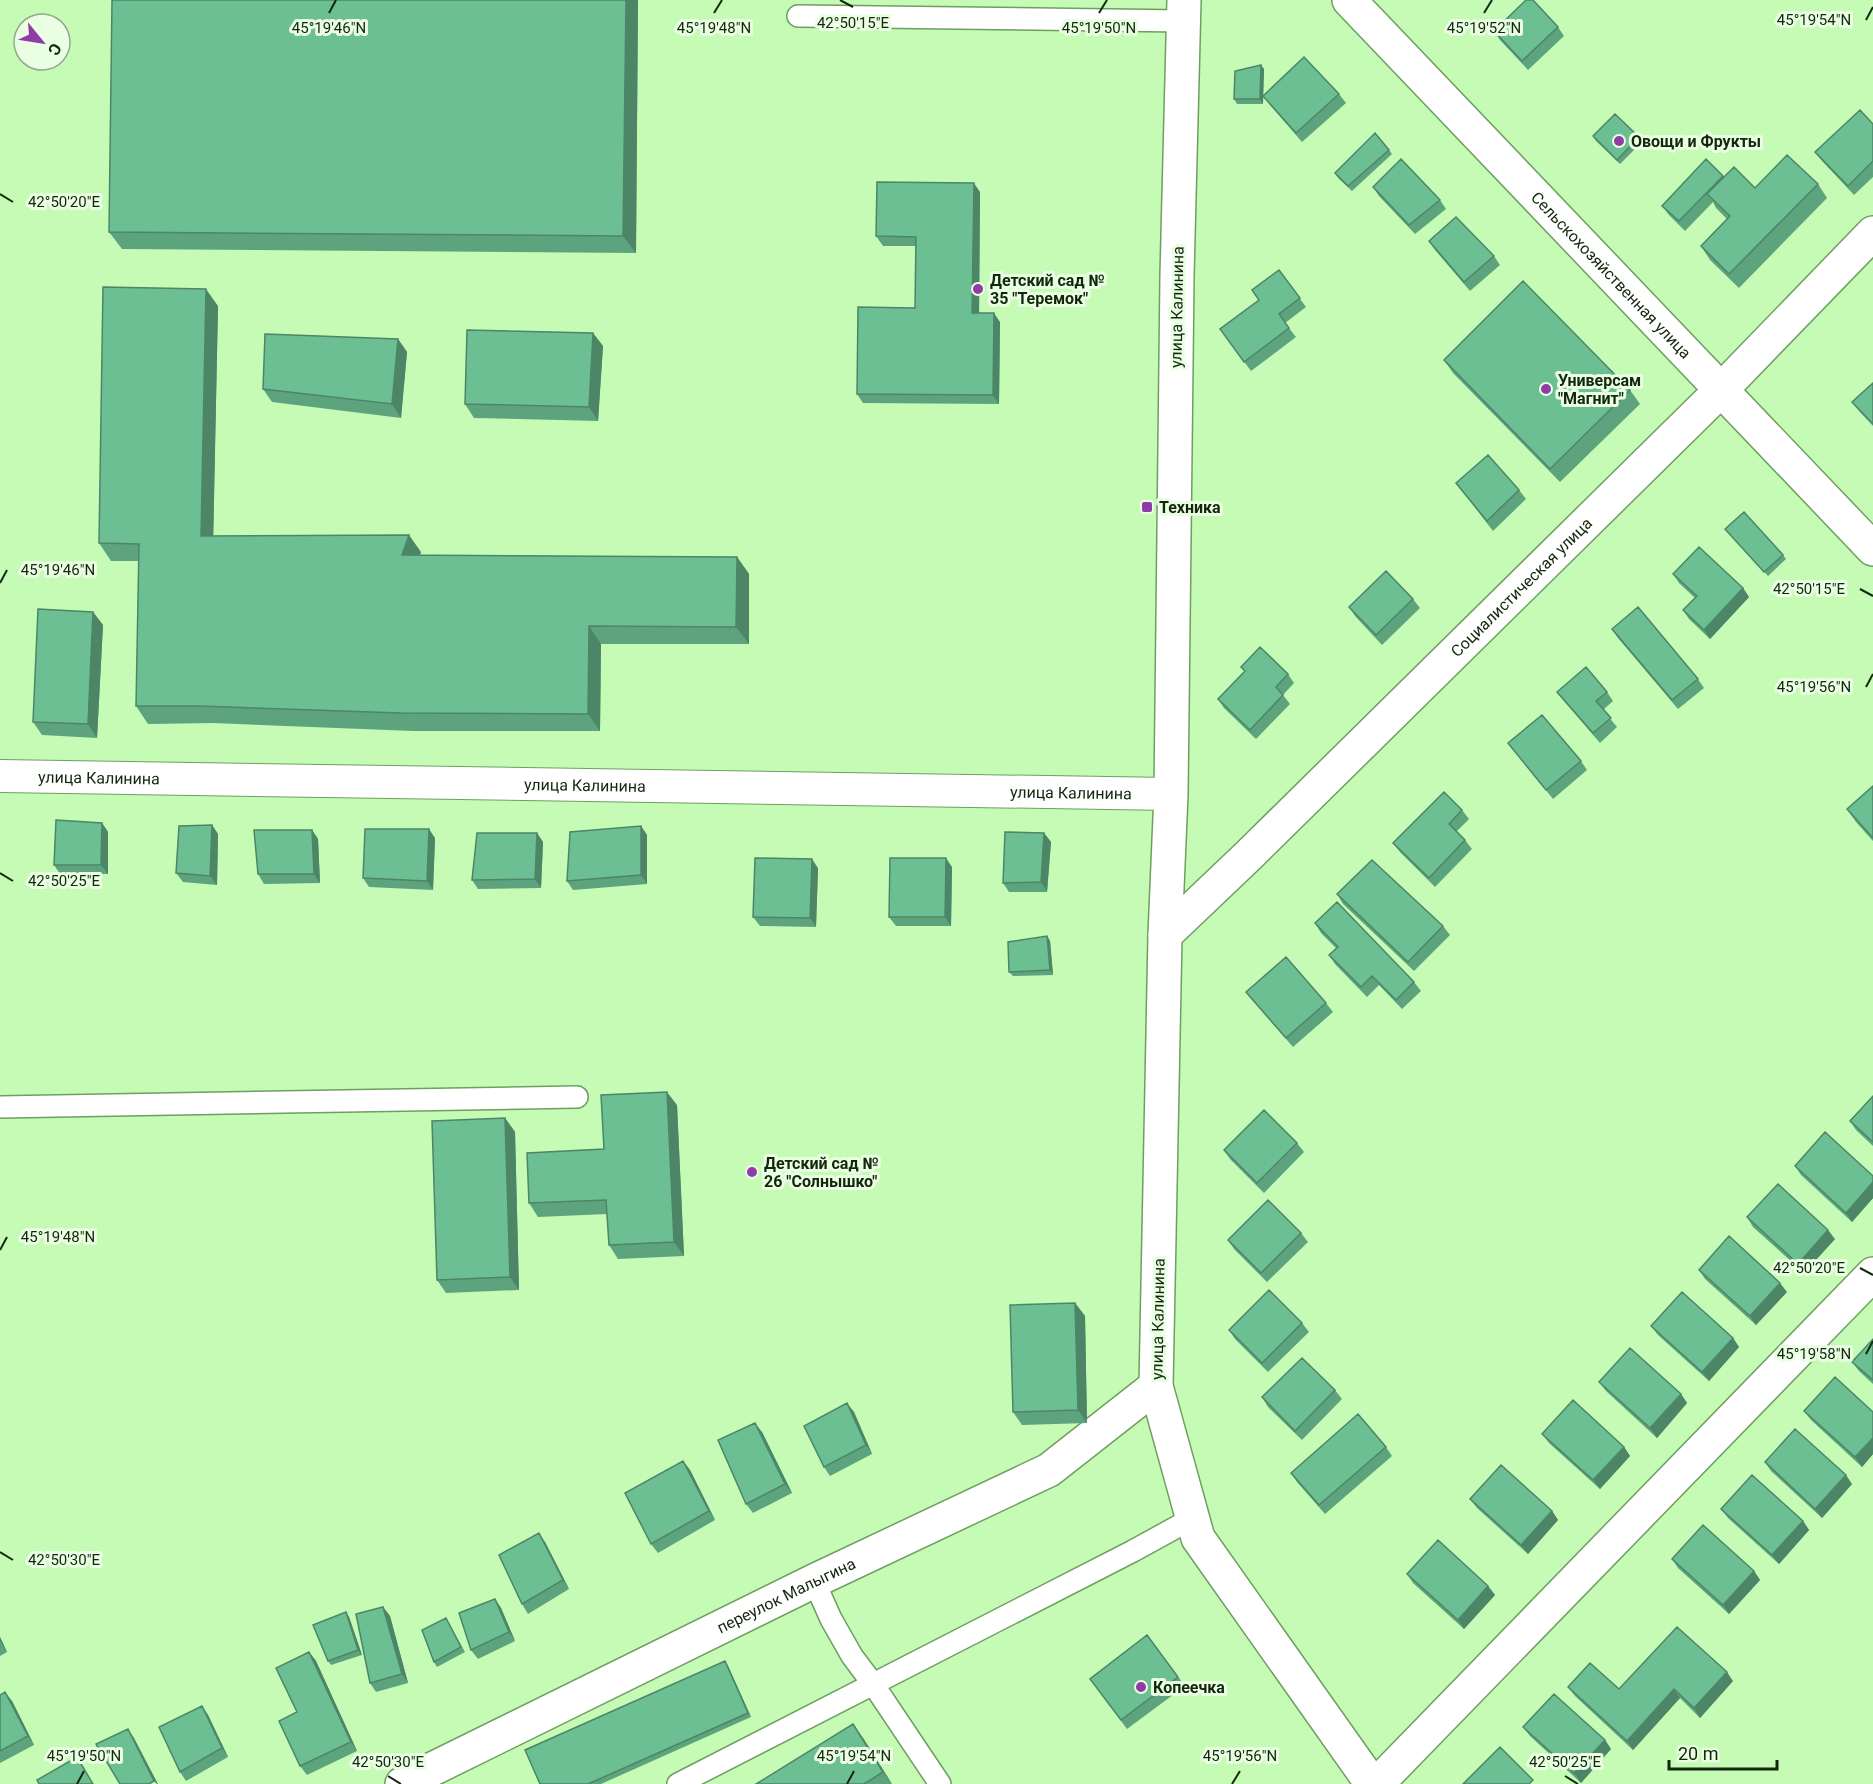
<svg xmlns="http://www.w3.org/2000/svg" width="1873" height="1784" font-family="Roboto,sans-serif">
  <style>
    .lines { fill: none; stroke-linecap: round; stroke-linejoin: round }
    .service-casing { stroke: #6e9f60; stroke-width: 24 }
    .pedestrian-casing { stroke: #6e9f60; stroke-width: 34 }
    .minor-casing { stroke: #6e9f60; stroke-width: 36 }
    .tertiary-casing { stroke: #6e9f60; stroke-width: 36 }
    .secondary-casing { stroke: #6e9f60; stroke-width: 36 }
    .service { stroke: #fff; stroke-width: 21 }
    .pedestrian { stroke: #fff; stroke-width: 32 }
    .minor { stroke: #fff; stroke-width: 33 }
    .tertiary { stroke: #fff; stroke-width: 33 }
    .secondary { stroke: #fff; stroke-width: 33 }
    .wall { fill: #5da47e }
    .shaded-wall { fill: #4c8667 }
    .building { fill: #6cbf93; stroke: #4c8667; stroke-width: 1.5 }
    .ticks { fill: none; stroke: #13270d; stroke-width: 2 }
    .poi-dot { fill: #913ba8; stroke: #e9fee3; stroke-width: 2 }
    .labels { text-anchor: middle; dominant-baseline: central; stroke-width: 6; stroke-linejoin: round; paint-order: stroke }
    .poi-label { font-size: 16px; font-weight: bold; fill: #13270d; stroke: #e9fee3; text-anchor: start }
    .street-label { font-size: 16px; fill: #13270d; stroke: #e9fee3 }
    .ticks-label { font-size: 15px; text-anchor: middle; fill: #13270d; stroke: #e9fee3; stroke-width: 6; stroke-linejoin: round; paint-order: stroke }
  </style>
  <rect width="100%" height="100%" fill="#c6fbb6"/>
  <g class="lines">
    <defs>
      <path id="service" d="M798,16l386,5
        M0,1107l577,-10
        M814,1581l17,38 21,37 21,28 67,100
        M678,1784l455,-233 60,-33"/>
      <g id="pedestrian">
        <path id="s1" d="M0,776l1171,18"/>
      </g>
      <g id="minor">
        <path id="s2" d="M1165,935l83,-79 474,-467 151,-156"/>
        <path id="s3" d="M402,1784l412,-203 235,-111 107,-84"/>
        <path d="M1377,1784l496,-510"/>
      </g>
      <g id="tertiary">
        <path id="s4" d="M1349,0l524,549"/>
      </g>
      <path id="secondary" d="M1184,0l-7,276 -6,518 -6,141 -9,451 42,152 174,246"/>
    </defs>
    <!-- service casing -->
    <use href="#service" class="service-casing"/>
    <!-- pedestrian casing -->
    <use href="#pedestrian" class="pedestrian-casing"/>
    <!-- minor casing -->
    <use href="#minor" class="minor-casing"/>
    <!-- tertiary casing -->
    <use href="#tertiary" class="tertiary-casing"/>
    <!-- secondary casing -->
    <use href="#secondary" class="secondary-casing"/>
    <!-- service -->
    <use href="#service" class="service"/>
    <!-- pedestrian -->
    <use href="#pedestrian" class="pedestrian"/>
    <!-- minor -->
    <use href="#minor" class="minor"/>
    <!-- tertiary -->
    <use href="#tertiary" class="tertiary"/>
    <!-- secondary -->
    <use href="#secondary" class="secondary"/>
  </g>
  <!-- wall -->
  <path class="wall" d="M638,0l-2,253 -514,-4 -13,-17z
    M1558,27l6,9 -36,34 -28,-30 -6,-9z
    M1264,69l-1,27 76,-2 7,9 -44,39 -32,-37 -7,-9v8h-26l-3,-5z
    M1873,124v53l-19,18 -32,-34 -7,-9z
    M1593,136l46,1 3,5 -22,22 -24,-23z
    M1389,150l3,4 -40,37 -14,-13 -3,-5z
    M1706,159l18,18 31,11 63,-4 9,14 -88,90 -29,-28 -9,-14 26,-27 -11,-11 -3,-6 -28,29 -16,-16 -7,-9z
    M1373,187l67,13 6,9 -31,25 -36,-38z
    M980,192l-1,121 21,9 -1,82 -136,-1 -6,-9 58,-86 1,-62h-33l-7,-10z
    M1429,241l65,15 6,9 -30,26 -35,-41z
    M1279,270l27,37 -21,16 11,14 -45,34 -31,-42 39,-29z
    M218,306l-5,230 208,16 -1,3 317,2 12,17v70h-148l-1,87h-187l-200,-8 -65,1 -12,-18 3,-145h-28l-12,-18z
    M593,333l10,13 -5,75 -124,-3 -9,-14z
    M398,339l9,13 -6,66 -129,-16 -9,-13z
    M1444,360l186,30 10,14 -80,78 -107,-109z
    M1873,383v43l-14,-15 -7,-9z
    M1456,483l63,7 7,9 -33,32z
    M1725,529l58,26 3,4 -18,17z
    M1673,574l70,14 6,9 -39,42 -21,-20 -6,-9 12,-12 -16,-15z
    M1413,599l7,9 -38,37 -27,-29 -6,-9z
    M93,612l10,13 -6,113 -55,-3 -9,-13z
    M1612,629l86,50 6,9 -26,21 -60,-71z
    M1241,667l47,7 6,9 -11,12 7,9 -34,35 -32,-31 -6,-9 27,-28z
    M1557,692h50l6,9 -10,9 14,17 -17,16 -36,-42z
    M1508,743l73,18 6,9 -34,29z
    M1873,786v55l-17,-19 -9,-13z
    M1462,810l7,9 -12,12 8,9 7,9 -37,38 -35,-35 -7,-9z
    M102,823l6,9v42h-48l-6,-9z
    M212,825l6,9 -1,51 -34,-3 -7,-9z
    M641,826l6,9v49l-74,6 -6,-9z
    M312,830l6,9 2,44 -56,1 -6,-10z
    M537,833l6,9 -2,46 -63,1 -6,-9z
    M1044,833l7,9 -4,50h-38l-6,-9z
    M435,838l-2,52 -64,-3 -6,-9z
    M952,867l-1,59h-55l-7,-9z
    M818,868l-2,59 -56,-1 -7,-9z
    M1337,894l106,32 7,9 -36,36 -71,-67z
    M1315,923l99,59 7,9 -19,18 -23,-24 -12,12 -32,-33 -6,-9 7,-7 -15,-15z
    M1047,936l3,5 3,34 -40,1 -4,-4z
    M1246,992l80,11 7,9 -40,35 -40,-46z
    M1873,1096v50l-17,-16 -6,-9z
    M677,1105l7,151 -66,3 -9,-14 -2,-31 -69,3 -9,-14z
    M505,1118l10,14 4,158 -73,3 -9,-13z
    M1297,1143l7,9 -40,41 -34,-34 -6,-9z
    M1795,1166l78,10v22l-21,24 -51,-47z
    M1747,1217l88,22 -31,34 -51,-46z
    M1301,1233l7,9 -41,40 -33,-33 -6,-9z
    M1699,1270l88,22 -31,33 -51,-46z
    M1075,1303l10,13 2,107 -65,2 -9,-13z
    M1302,1323l7,9 -41,40 -33,-33 -6,-9z
    M1651,1326l82,12 6,9 -30,34 -51,-46z
    M1873,1339v45l-14,-13 -7,-9z
    M1599,1382l82,12 6,9 -30,35 -51,-47z
    M1335,1390l7,9 -40,41 -34,-33 -6,-10z
    M1804,1411l69,1v42l-11,13 -51,-47z
    M854,1412l18,42 -42,22 -6,-9z
    M762,1432l30,61 -39,20 -7,-9z
    M1542,1434l82,13 6,9 -30,33 -51,-46z
    M1386,1447l6,9 -67,58 -28,-32 -6,-9z
    M683,1461l7,9 25,50 -57,33 -7,-9z
    M1765,1462l87,22 -30,34 -51,-47z
    M1470,1499l82,12 6,9 -30,34 -51,-46z
    M1721,1509l82,12 6,9 -30,34 -51,-46z
    M545,1542l24,47 -41,25 -6,-10z
    M1672,1559l82,12 6,9 -31,34 -51,-46z
    M1407,1574l81,12 7,9 -31,34 -51,-46z
    M495,1599l6,9 14,33 -37,18 -7,-9z
    M383,1607l7,9 18,67 -32,9 -6,-9z
    M346,1612l3,5 13,38 -31,10 -3,-4z
    M446,1618l19,34 -28,15 -3,-5z
    M1147,1635l38,51 -58,43 -37,-50z
    M0,1637l7,15 -7,4z
    M309,1652l7,9 41,90 -50,24 -7,-9 -3,-54z
    M725,1661l3,5 23,51 -150,67h-61z
    M1733,1681l-33,37 -20,-20 -47,52 -58,-54 -7,-9 51,2z
    M0,1695l12,6 22,44 -34,18z
    M202,1706l6,9 20,42 -42,24 -6,-9z
    M1523,1727l82,13 6,9 -30,34 -51,-47z
    M863,1738l29,46h-136z"/>
  <!-- shaded-wall -->
  <path class="shaded-wall" d="M626,0h12l-2,253 -13,-17z
    M1261,65l3,4 -1,35 -3,-5z
    M974,183l6,9 -1,130 -7,-9z
    M206,289l12,17 -5,247 -12,-17z
    M994,313l6,9 -1,82 -6,-9z
    M593,333l10,13 -5,75 -9,-14z
    M398,339l9,13 -6,66 -9,-14z
    M409,535l12,17 -7,21 -12,-18z
    M737,557l12,17v70l-13,-17z
    M1743,588l6,9 -39,42 -6,-9z
    M93,612l10,13 -6,113 -9,-14z
    M589,626l12,18 -1,87 -12,-17z
    M102,823l6,9v42l-7,-9z
    M212,825l6,9 -1,51 -7,-9z
    M641,826l6,9v49l-6,-9z
    M429,829l6,9 -2,52 -6,-9z
    M312,830l6,9 2,44 -6,-9z
    M537,833l6,9 -2,46 -6,-9z
    M1044,833l7,9 -4,50 -6,-10z
    M946,858l6,9 -1,59 -6,-9z
    M812,859l6,9 -2,59 -6,-9z
    M1047,936l3,5 3,34 -3,-5z
    M667,1092l10,13 7,151 -10,-14z
    M505,1118l10,14 4,158 -9,-13z
    M1873,1182v16l-21,24 -6,-9z
    M1828,1230l7,9 -31,34 -6,-9z
    M1780,1283l7,9 -31,33 -6,-9z
    M1075,1303l10,13 2,107 -9,-13z
    M1733,1338l6,9 -30,34 -7,-9z
    M1681,1394l6,9 -30,35 -7,-10z
    M847,1403l7,9 18,42 -6,-9z
    M755,1423l7,9 30,61 -7,-9z
    M1873,1438v16l-11,13 -7,-10z
    M1624,1447l6,9 -30,33 -7,-9z
    M683,1461l7,9 25,50 -6,-9z
    M1846,1475l6,9 -30,34 -7,-9z
    M1552,1511l6,9 -30,34 -7,-9z
    M1803,1521l6,9 -30,34 -7,-9z
    M539,1533l6,9 24,47 -6,-9z
    M1754,1571l6,9 -31,34 -6,-9z
    M1488,1586l7,9 -31,34 -6,-9z
    M495,1599l6,9 14,33 -6,-9z
    M383,1607l7,9 18,67 -6,-9z
    M346,1612l3,5 13,38 -4,-5z
    M0,1637l7,15 -7,-11z
    M309,1652l7,9 41,90 -6,-9z
    M725,1661l3,5 23,51 -3,-4z
    M1727,1672l6,9 -33,37 -6,-10z
    M1674,1689l6,9 -47,52 -6,-9z
    M5,1692l7,9 22,44 -6,-9z
    M202,1706l6,9 20,42 -6,-9z
    M853,1724l10,14 29,46 -9,-12z
    M128,1729l6,9 24,46h-1l-3,-3z
    M1605,1740l6,9 -30,34 -7,-10z"/>
  <!-- building -->
  <path class="building" d="M112,0h514l-3,236 -514,-4z
    M1526,0h7l25,27 -36,34 -28,-30z
    M1304,57l35,37 -43,39 -33,-37z
    M1261,65l-1,34h-26l1,-28z
    M1860,110l13,14v37l-25,25 -33,-34z
    M1615,114l24,23 -22,23 -24,-24z
    M1375,133l14,17 -41,36 -13,-13z
    M1787,155l31,29 -89,90 -28,-28 29,-30 -23,-22 27,-27 21,21z
    M1401,159l39,41 -31,25 -36,-38z
    M1706,159l17,17 -44,45 -17,-15z
    M877,182l97,1 -2,130h22l-1,82 -136,-1 1,-87 57,1 1,-71 -40,-1z
    M1456,217l38,39 -30,26 -35,-41z
    M1279,270l21,28 -21,16 10,14 -45,34 -24,-33 39,-29 -7,-10z
    M1523,281l107,109 -80,79 -106,-109z
    M103,287l103,2 -5,247 208,-1 -7,20 335,2 -1,70 -147,-1 -1,88 -187,-1 -201,-7h-64l3,-162 -40,-1z
    M467,330l126,3 -4,74 -124,-3z
    M265,334l133,5 -6,65 -129,-15z
    M1873,383v41l-21,-22z
    M1488,455l31,35 -32,31 -31,-38z
    M1744,512l39,43 -19,17 -39,-43z
    M1699,547l44,41 -39,42 -21,-20 14,-14 -24,-22z
    M1386,571l27,28 -37,36 -27,-28z
    M1638,607l60,72 -26,21 -60,-71z
    M38,609l55,3 -5,112 -55,-2z
    M1260,647l28,27 -12,13 7,8 -33,35 -32,-31 27,-28 -4,-4z
    M1586,667l21,25 -11,9 15,17 -18,15 -36,-41z
    M1542,715l39,46 -35,29 -38,-47z
    M1873,786v52l-26,-29z
    M1444,792l18,18 -13,14 16,16 -36,38 -36,-35z
    M56,820l46,3 -1,42h-47z
    M212,825l-2,51 -34,-3 3,-47z
    M641,826v49l-74,6 3,-49z
    M365,829h64l-2,52 -64,-3z
    M254,830h58l2,44h-56z
    M1005,832l39,1 -3,49 -38,1z
    M477,833h60l-2,46 -63,1z
    M755,858l57,1 -2,59 -57,-1z
    M890,858h56l-1,59h-56z
    M1372,860l71,66 -35,36 -71,-68z
    M1337,902l77,80 -18,18 -24,-24 -11,11 -32,-32 9,-8 -23,-24z
    M1047,936l3,34 -41,2 -1,-30z
    M1286,957l40,46 -40,35 -40,-46z
    M667,1092l7,150 -65,3 -3,-45 -77,3 -2,-50 77,-4 -3,-54z
    M1873,1096v46l-23,-21z
    M1264,1110l33,33 -40,40 -33,-33z
    M505,1118l5,159 -73,3 -5,-159z
    M1825,1132l48,44v6l-27,31 -51,-47z
    M1778,1184l50,46 -30,34 -51,-47z
    M1268,1200l33,33 -40,40 -33,-33z
    M1729,1236l51,47 -30,33 -51,-46z
    M1269,1290l33,33 -40,40 -33,-33z
    M1682,1292l51,46 -31,34 -51,-46z
    M1075,1303l3,107 -65,2 -3,-107z
    M1873,1339v41l-21,-18z
    M1630,1348l51,46 -31,34 -51,-46z
    M1302,1358l33,32 -40,41 -33,-34z
    M1835,1377l38,35v26l-18,19 -51,-46z
    M1573,1400l51,47 -31,33 -51,-46z
    M847,1403l19,42 -42,22 -20,-41z
    M1358,1414l28,33 -67,58 -28,-32z
    M755,1423l30,61 -39,20 -28,-64z
    M1795,1429l51,46 -31,34 -50,-47z
    M683,1461l26,50 -58,33 -26,-51z
    M1501,1465l51,46 -31,34 -51,-46z
    M1752,1475l51,46 -31,34 -51,-46z
    M1703,1525l51,46 -31,34 -51,-46z
    M539,1533l24,47 -41,24 -23,-49z
    M1438,1540l50,46 -30,34 -51,-46z
    M495,1599l14,33 -38,18 -12,-37z
    M383,1607l19,67 -32,9 -14,-69z
    M346,1612l12,38 -30,11 -15,-36z
    M446,1618l15,29 -27,15 -12,-32z
    M1677,1627l50,45 -33,36 -20,-19 -47,52 -59,-54 22,-24 29,26z
    M1147,1635l31,42 -57,43 -31,-41z
    M309,1652l42,90 -51,24 -21,-45 18,-9 -21,-44z
    M725,1661l23,52 -160,71h-48l-15,-34z
    M5,1692l23,44 -28,15v-56z
    M1554,1694l51,46 -31,33 -51,-46z
    M202,1706l20,42 -42,24 -21,-45z
    M853,1724l30,48 -19,12h-108z
    M128,1729l26,52 -5,3h-29l-24,-40z
    M1500,1747l33,33 -4,4h-66z
    M77,1757l16,27h-54l-2,-4z"/>
  <!-- ticks -->
  <path class="ticks" d="M840,0l13,7M329,13l7,-13M714,13l8,-13M1099,13l8,-13M1484,13l8,-13M1866,20l7,-13M0,194l13,8M0,583l7,-13M1860,589l13,7M1866,687l7,-13M0,873l13,8M0,1250l7,-13M1860,1268l13,7M1866,1354l7,-13M0,1552l13,8M388,1776l13,8M1565,1776l13,8M77,1784l7,-13M847,1784l7,-13M1232,1784l8,-13"/>
  <!-- markers -->
  <g class="poi-dot">
    <circle cx="1619" cy="141" r="6"/>
    <circle cx="978" cy="289" r="6"/>
    <circle cx="1546" cy="389" r="6"/>
    <rect x="1141" y="501" width="12" height="12" rx="3"/>
    <circle cx="752" cy="1172" r="6"/>
    <circle cx="1141" cy="1687" r="6"/>
  </g>
  <g class="labels">
    <!-- poi labels -->
    <g class="poi-label">
      <text x="1631" y="141">Овощи и Фрукты</text>
      <text x="990" y="280">Детский сад №<tspan x="990" dy="18">35 "Теремок"</tspan></text>
      <text x="1558" y="380">Универсам<tspan x="1558" dy="18">"Магнит"</tspan></text>
      <text x="1159" y="507">Техника</text>
      <text x="764" y="1163">Детский сад №<tspan x="764" dy="18">26 "Солнышко"</tspan></text>
      <text x="1153" y="1687">Копеечка</text>
    </g>
    <!-- street labels -->
    <g class="street-label">
      <text stroke="none"><textPath href="#s4" startOffset="380">Сельскохозяйственная улица</textPath></text>
      <text transform="translate(1177 307) rotate(-89)">улица Калинина</text>
      <text stroke="none"><textPath href="#s2" startOffset="498">Социалистическая улица</textPath></text>
      <text stroke="none"><textPath href="#s1" startOffset="99">улица Калинина</textPath></text>
      <text stroke="none"><textPath href="#s1" startOffset="585">улица Калинина</textPath></text>
      <text stroke="none"><textPath href="#s1" startOffset="1071">улица Калинина</textPath></text>
      <text transform="translate(1158 1319) rotate(-89)">улица Калинина</text>
      <text stroke="none"><textPath href="#s3" startOffset="428">переулок Малыгина</textPath></text>
    </g>
  </g>
  <g class="ticks-label">
    <text x="1814" y="25">45°19'54"N</text>
    <text x="853" y="28">42°50'15"E</text>
    <text x="329" y="33">45°19'46"N</text>
    <text x="714" y="33">45°19'48"N</text>
    <text x="1099" y="33">45°19'50"N</text>
    <text x="1484" y="33">45°19'52"N</text>
    <text x="64" y="207">42°50'20"E</text>
    <text x="58" y="575">45°19'46"N</text>
    <text x="1809" y="594">42°50'15"E</text>
    <text x="1814" y="692">45°19'56"N</text>
    <text x="64" y="886">42°50'25"E</text>
    <text x="58" y="1242">45°19'48"N</text>
    <text x="1809" y="1273">42°50'20"E</text>
    <text x="1814" y="1359">45°19'58"N</text>
    <text x="64" y="1565">42°50'30"E</text>
    <text x="84" y="1761">45°19'50"N</text>
    <text x="854" y="1761">45°19'54"N</text>
    <text x="1240" y="1761">45°19'56"N</text>
    <text x="388" y="1767">42°50'30"E</text>
    <text x="1565" y="1767">42°50'25"E</text>
  </g>
  <!-- north arrow -->
  <g transform="translate(42 42) rotate(120)"><circle r="28" fill="#e9fee3" stroke="#93a88d" stroke-width="1.5"/>
  <path d="M0-4.5L10 22L0 15L-10 22Z" fill="#913ba8"/>
  <text y="-9" font-size="16" font-weight="bold" text-anchor="middle" fill="#13270d">С</text>
  </g>
  <!-- scale -->
  <path d="M1669 1760v9h108v-9" fill="none" stroke="#13270d" stroke-width="3"/>
  <text x="1678" y="1760" font-size="18" fill="#13270d" stroke="#e9fee3" stroke-width="4.5" paint-order="stroke">20 m</text>
</svg>
